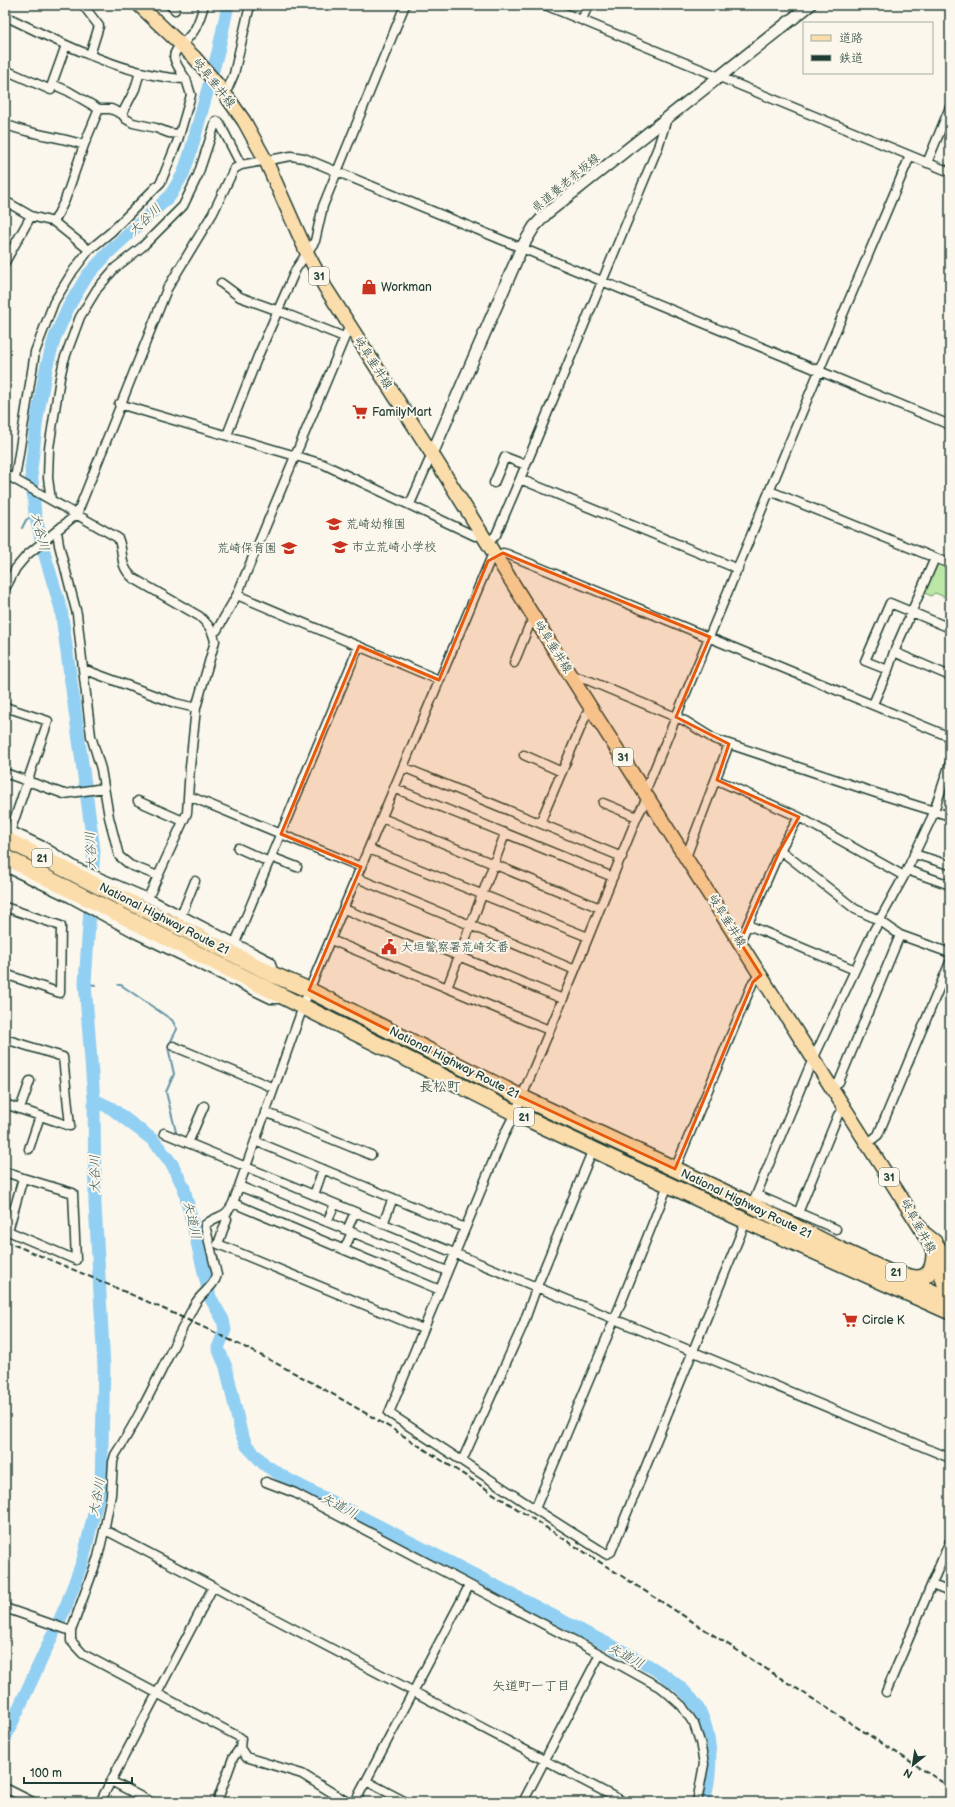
<svg xmlns="http://www.w3.org/2000/svg" width="955" height="1807" font-family="'Balsamiq Sans','Klee One',sans-serif">
  <style>
    .green { fill: #bae7a5; stroke: #6c926c }
    .lines { fill: none; stroke-linecap: round; stroke-linejoin: round }
    .stream { stroke: #6495a7; stroke-width: 2 }
    .river { stroke: #92d0f3; stroke-width: 13 }
    .street-casing { stroke: #1f3d34; stroke-width: 11 }
    .secondary-casing { stroke: #1f3d34; stroke-width: 14 }
    .primary-casing { stroke: #1f3d34; stroke-width: 16 }
    .highway-casing { stroke: #1f3d34; stroke-width: 18 }
    .street { stroke: #fbf7ec; stroke-width: 8 }
    .secondary { stroke: #fbf7ec; stroke-width: 11 }
    .primary { stroke: #fbddab; stroke-width: 13 }
    .highway { stroke: #fbddab; stroke-width: 15 }
    .rail { stroke: #1f3d34; stroke-width: 2; stroke-dasharray: 6 3; stroke-linecap: butt }
    .marked { fill: #e8590c; fill-opacity: 0.2; stroke: #e8590c; stroke-width: 3; stroke-linejoin: round }
    .labels { text-anchor: middle; dominant-baseline: central; stroke-width: 4; stroke-linejoin: round; paint-order: stroke }
    .shield { fill: #fbf7ec; stroke: #61756b; stroke-width: 1 }
    .shield-label { font-size: 11px; font-weight: bold; fill: #1f3d34 }
    .street-label { font-size: 12px; fill: #1f3d34; stroke: #fbf7ec }
    .poi-label { font-size: 12px; fill: #1f3d34; stroke: #fbf7ec; text-anchor: start }
    .water-label { font-size: 13px; font-style: italic; fill: #365a5a; stroke: #fbf7ec }
    .neighbourhood-label { font-size: 13px; fill: #1f3d34; stroke: #fbf7ec }
    .quarter-label { font-size: 14px; fill: #1f3d34; stroke: #fbf7ec }
  </style>
  <rect width="100%" height="100%" fill="#fbf7ec"/>
  <filter id="ink" filterUnits="userSpaceOnUse"><feTurbulence type="fractalNoise" baseFrequency=".025" numOctaves="2"/><feDisplacementMap in="SourceGraphic" scale="8" xChannelSelector="R" yChannelSelector="G"/><feConvolveMatrix kernelMatrix="1 2 1 2 8 2 1 2 1" color-interpolation-filters="sRGB"/></filter>
  <g filter="url(#ink)">
    <!-- green -->
    <path class="green" d="M930,560l20,8v31l-15,-6 -4,3 -8,-4z"/>
    <g class="lines">
      <!-- stream -->
      <path class="stream" d="M22,528l4,-8 9,-6
        M85,983l10,2
        M118,985h3l51,35 5,9 -9,18 6,27 -8,18 10,40"/>
      <!-- river -->
      <path class="river" d="M94,1100l17,8 42,32 19,24 12,24 26,109 13,23 2,10 -7,18 8,19 15,66 6,13 18,19 22,14c97,50 195,99 291,150 32,17 87,40 111,67 25,27 24,72 15,106
        M5,1738l61,-132 17,-46 18,-76 1,-40 2,-77 -9,-163 -1,-104 -9,-117 9,-133 -33,-241 -15,-50 -11,-45 -4,-45 6,-51 9,-49 9,-32 14,-31 18,-30 22,-24 61,-56 13,-22 7,-20 28,-102 10,-47"/>
      <defs>
        <path id="street" d="M83,5l16,21 -9,29
          M170,5l5,5
          M545,5l405,167
          M5,16c48,23 96,48 148,59 11,2 22,4 33,4 -21,-30 -11,-24 7,-47 6,-8 8,-18 11,-27
          M582,20l6,-15
          M5,70l46,20 1,-6 16,7 31,18
          M52,84l14,-39
          M225,95l9,-21 16,-69
          M122,114l13,-25 5,-17
          M5,124c25,11 53,12 79,21
          M927,163l23,-56
          M5,201l26,15 23,6 35,28
          M54,222l11,-22 19,-55 15,-36h12l11,5 4,5 7,4 23,5 13,5 10,1
          M5,262l26,-46
          M221,283l19,14 39,14 65,26
          M119,404l204,60 152,72 7,-2
          M227,435l31,-79 38,-87 19,-28 8,-35 82,-201
          M5,474l113,64c7,16 0,27 15,40l66,38c9,8 13,13 16,25l-19,67 -6,59 -3,46 -39,85
          M15,479l20,-127 19,-50 19,-31 16,-21 22,-18 50,-50 17,-42 13,-45 -5,-16
          M520,479l218,90
          M494,483l11,-26 21,8
          M770,491l180,73
          M51,500l-3,-22 1,-30 11,-70 4,-18 16,-43 17,-28 18,-21 27,-21 41,-41 15,-31 18,-54 3,1 22,43
          M410,504l22,-50
          M57,531l2,14 18,69 6,55 92,34 21,5
          M488,543l8,-8 24,-56 138,-332 9,-29
          M5,589l11,-21 11,-13 50,-41 90,-225 46,-76 21,-44 7,-4 50,-9 13,2 646,267
          M237,595l202,85
          M213,633l4,-3 20,-35 110,-263 3,-4
          M894,652l41,-94
          M514,663l15,-37 7,-6
          M83,669l8,67 10,33 8,48 10,39 11,9 28,11
          M888,670l6,-18 56,24
          M570,675l20,6 95,40 29,18 162,54 74,23
          M873,704l15,-34 -23,-9 25,-58 60,25
          M5,707l43,14 -39,114
          M524,755l38,17
          M403,767l219,90
          M5,773l59,21 40,-6
          M717,780l82,37 105,59
          M394,788l219,89
          M645,792l174,-421 91,-215
          M189,797l5,1 167,69
          M138,801l45,20
          M603,803l34,14
          M382,818l218,90
          M540,823l46,-108 7,-5
          M5,828l38,18 35,22 70,30 122,63 4,13
          M238,848l31,14
          M369,849l219,88
          M780,850l75,59 24,11 21,15 -61,147 -7,4
          M914,854l36,11
          M271,857l26,10
          M686,857l43,-113
          M5,867l65,31 66,36 135,65h7l3,-3
          M907,870l43,15
          M357,878l113,47 105,45
          M5,907l56,19 -1,67 -55,-19
          M344,909l219,90
          M181,916l14,-35
          M748,925l107,45
          M900,935l50,18
          M331,940l218,90
          M740,942l40,-92 19,-33
          M235,943l124,-297
          M447,988l58,-154
          M5,1039l58,18 7,69 -65,-22
          M173,1046l101,42
          M20,1109l10,-28
          M265,1112l106,43
          M164,1133l786,325
          M255,1141l210,87
          M188,1143l16,-37
          M868,1143l10,-8 72,-173
          M29,1149l11,-33
          M675,1169l78,-187 8,-7
          M5,1172l18,6
          M668,1185l-53,133 -80,191 71,45 5,-2 135,-331
          M239,1186l208,85
          M314,1195l9,-26
          M757,1195l79,34
          M233,1203l207,87
          M752,1205l57,-137 63,-134 32,-58 28,-59 18,-54
          M798,1213l40,-98 7,-6
          M224,1215l3,4 -9,25 205,85
          M327,1222l8,-18
          M383,1224l10,-26
          M5,1230l3,1 68,29 -3,-67 -50,-15 -15,53
          M347,1230l8,-18
          M344,1250l8,-18
          M462,1461l-73,-48 114,-276 12,-24 60,-143 62,-153 11,-21
          M266,1482l29,11 305,161 63,35 19,17 12,18 6,18 4,22 -7,38
          M535,1509l-73,-48 61,-136 14,-39 56,-137
          M104,1531l7,2 513,269
          M932,1585l18,7
          M5,1608l66,23v10l12,13 158,84 -1,10 -7,10 -16,44
          M71,1631l27,-74 6,-26 7,-36 2,-33 2,-7c31,-48 53,-101 80,-151 6,-11 19,-17 22,-29l-12,-50c12,-11 20,-5 28,-22l76,-213 182,-432 12,-5 4,1 443,183
          M886,1692l64,-151
          M240,1748l6,9 56,17 45,28
          M111,1781l40,21
          M5,1788l28,14
          M100,1802l113,-215
          M355,1802l11,-21
          M406,1802l-40,-21 103,-195
          M523,1802l77,-148"/>
        <path id="secondary" d="M432,454l90,-207 12,-20 13,-14 263,-208"/>
        <path id="primary" d="M139,5l55,52 28,33 22,31 22,40 41,92 18,34 107,167 138,221 355,560 9,18 16,50"/>
        <path id="highway" d="M5,839l269,136 35,15 212,107 231,108 91,46 107,49
          M5,857l510,256 231,108 204,91
          M925,1235l9,7 16,24
          M903,1275c21,8 31,-1 31,-22"/>
      </defs>
      <!-- street casing -->
      <use href="#street" class="street-casing"/>
      <!-- secondary casing -->
      <use href="#secondary" class="secondary-casing"/>
      <!-- primary casing -->
      <use href="#primary" class="primary-casing"/>
      <!-- highway casing -->
      <use href="#highway" class="highway-casing"/>
      <!-- street -->
      <use href="#street" class="street"/>
      <!-- secondary -->
      <use href="#secondary" class="secondary"/>
      <!-- primary -->
      <use href="#primary" class="primary"/>
      <!-- highway -->
      <use href="#highway" class="highway"/>
      <!-- rail -->
      <path class="rail" d="M5,1241c86,36 173,72 257,115 47,24 92,50 137,77l551,354"/>
    </g>
  </g>
  <!-- marked area -->
  <path class="marked" d="M503,553l207,84 -34,80 53,27 -12,36 82,37 -19,33 -40,92 21,33 -8,7 -78,187 -154,-72 -212,-107 52,-123 -80,-33 78,-188 80,34 49,-119z"/>
  <!-- icons -->
  <defs>
    <symbol id="shop-bare" viewBox="-9 -9 18 18"><path d="M-5-2.5h2.3a2.7 3.5 0 0 1 5.4 0H5L5.5 6h-11ZM-1.5-2.5h3a1.5 2.3 0 0 0-3 0Z" fill="#c8321e" stroke="#fbf7ec" stroke-width="2.5" paint-order="stroke"/></symbol>
    <symbol id="supermarket-bare" viewBox="-9 -9 18 18"><path d="M-6-5.5h2.5l.6 2H6L4.5 2H-2.5L-4.4-4H-6ZM-1.5 3.2a1.3 1.3 0 1 0 .1 0ZM3 3.2a1.3 1.3 0 1 0 .1 0Z" fill="#c8321e" stroke="#fbf7ec" stroke-width="2.5" paint-order="stroke"/></symbol>
    <symbol id="school-bare" viewBox="-9 -9 18 18"><path d="M0-5L7-2L0 1L-7-2ZM-4 1L0 2.5L4 1V4Q0 6-4 4Z" fill="#c8321e" stroke="#fbf7ec" stroke-width="2.5" paint-order="stroke"/></symbol>
    <symbol id="civic-bare" viewBox="-9 -9 18 18"><path d="M-.6-6.5H3V-4.5H.6V-3L4-1V1h2V6H-6V1h2V-1L-.6-3ZM-1.2 2.5V6h2.4V2.5Z" fill="#c8321e" stroke="#fbf7ec" stroke-width="2.5" paint-order="stroke"/></symbol>
  </defs>
  <g fill-rule="evenodd">
    <use href="#shop-bare" x="358" y="276" width="22" height="22"/>
    <use href="#supermarket-bare" x="349" y="401" width="22" height="22"/>
    <use href="#school-bare" x="323" y="513" width="22" height="22"/>
    <use href="#school-bare" x="329" y="536" width="22" height="22"/>
    <use href="#school-bare" x="278" y="537" width="22" height="22"/>
    <use href="#civic-bare" x="378" y="936" width="22" height="22"/>
    <use href="#supermarket-bare" x="839" y="1309" width="22" height="22"/>
  </g>
  <g class="labels">
    <!-- shield labels -->
    <g class="shield">
      <rect x="309" y="267" width="20" height="18" rx="3"/>
      <rect x="613" y="748" width="20" height="18" rx="3"/>
      <rect x="32" y="849" width="20" height="18" rx="3"/>
      <rect x="514" y="1108" width="20" height="18" rx="3"/>
      <rect x="879" y="1168" width="20" height="18" rx="3"/>
      <rect x="886" y="1263" width="20" height="18" rx="3"/>
    </g>
    <g class="shield-label">
      <text x="319" y="276">31</text>
      <text x="623" y="757">31</text>
      <text x="42" y="858">21</text>
      <text x="524" y="1117">21</text>
      <text x="889" y="1177">31</text>
      <text x="896" y="1272">21</text>
    </g>
    <!-- street labels -->
    <g class="street-label">
      <text transform="translate(214 83) rotate(51)">岐阜垂井線</text>
      <text transform="translate(566 183) rotate(-40)">県道養老赤坂線</text>
      <text transform="translate(373 363) rotate(57)">岐阜垂井線</text>
      <text transform="translate(553 647) rotate(58)">岐阜垂井線</text>
      <text transform="translate(164 919) rotate(27)">National Highway Route 21</text>
      <text transform="translate(727 921) rotate(58)">岐阜垂井線</text>
      <text transform="translate(454 1063) rotate(27)">National Highway Route 21</text>
      <text transform="translate(746 1204) rotate(26)">National Highway Route 21</text>
      <text transform="translate(918 1226) rotate(61)">岐阜垂井線</text>
    </g>
    <!-- poi labels -->
    <g class="poi-label">
      <text x="381" y="287">Workman</text>
      <text x="372" y="412">FamilyMart</text>
      <text x="346" y="524">荒崎幼稚園</text>
      <text x="352" y="547">市立荒崎小学校</text>
      <text x="277" y="548" text-anchor="end">荒崎保育園</text>
      <text x="401" y="947">大垣警察署荒崎交番</text>
      <text x="862" y="1320">Circle K</text>
    </g>
    <!-- water labels -->
    <g class="water-label">
      <text transform="translate(145 220) rotate(-44)">大谷川</text>
      <text transform="translate(40 532) rotate(76)">大谷川</text>
      <text transform="translate(91 851) rotate(-92)">大谷川</text>
      <text transform="translate(95 1174) rotate(-91)">大谷川</text>
      <text transform="translate(192 1220) rotate(77)">矢道川</text>
      <text transform="translate(97 1497) rotate(-79)">大谷川</text>
      <text transform="translate(339 1506) rotate(27)">矢道川</text>
      <text transform="translate(626 1656) rotate(28)">矢道川</text>
    </g>
    <!-- neighbourhood labels -->
    <g class="neighbourhood-label">
      <text x="531" y="1686">矢道町一丁目</text>
    </g>
    <!-- quarter labels -->
    <g class="quarter-label">
      <text x="440" y="1086">長松町</text>
    </g>
  </g>
  <!-- margin -->
  <rect width="955" height="1807" fill="none" stroke="#fbf7ec" stroke-width="20"/>
  <rect x="10" y="10" width="935" height="1787" fill="none" stroke="#1f3d34" stroke-width="1.5" filter="url(#ink)"/>
  <!-- legend -->
  <rect x="803" y="22" width="130" height="52" fill="#fbf7ec" stroke="#a3ada2"/>
  <rect x="811" y="35" width="20" height="6" fill="#fbddab" stroke="#a3ada2"/>
  <text x="839" y="42" font-size="12" fill="#1f3d34">道路</text>
  <rect x="811" y="55" width="20" height="6" fill="#1f3d34" stroke="#a3ada2"/>
  <text x="839" y="62" font-size="12" fill="#1f3d34">鉄道</text>
  <!-- north arrow -->
  <g transform="translate(913 1765) rotate(210)" stroke="#fbf7ec" stroke-width="3" paint-order="stroke">
  <path d="M0-3L7 15L0 10L-7 15Z" fill="#1f3d34"/>
  <text y="-6" font-size="11" font-weight="bold" text-anchor="middle" fill="#1f3d34">N</text>
  </g>
  <!-- scale -->
  <path d="M24 1777v6h108v-6" fill="none" stroke="#1f3d34" stroke-width="2"/>
  <text x="30" y="1777" font-size="12" fill="#1f3d34" stroke="#fbf7ec" stroke-width="3" paint-order="stroke">100 m</text>
</svg>
